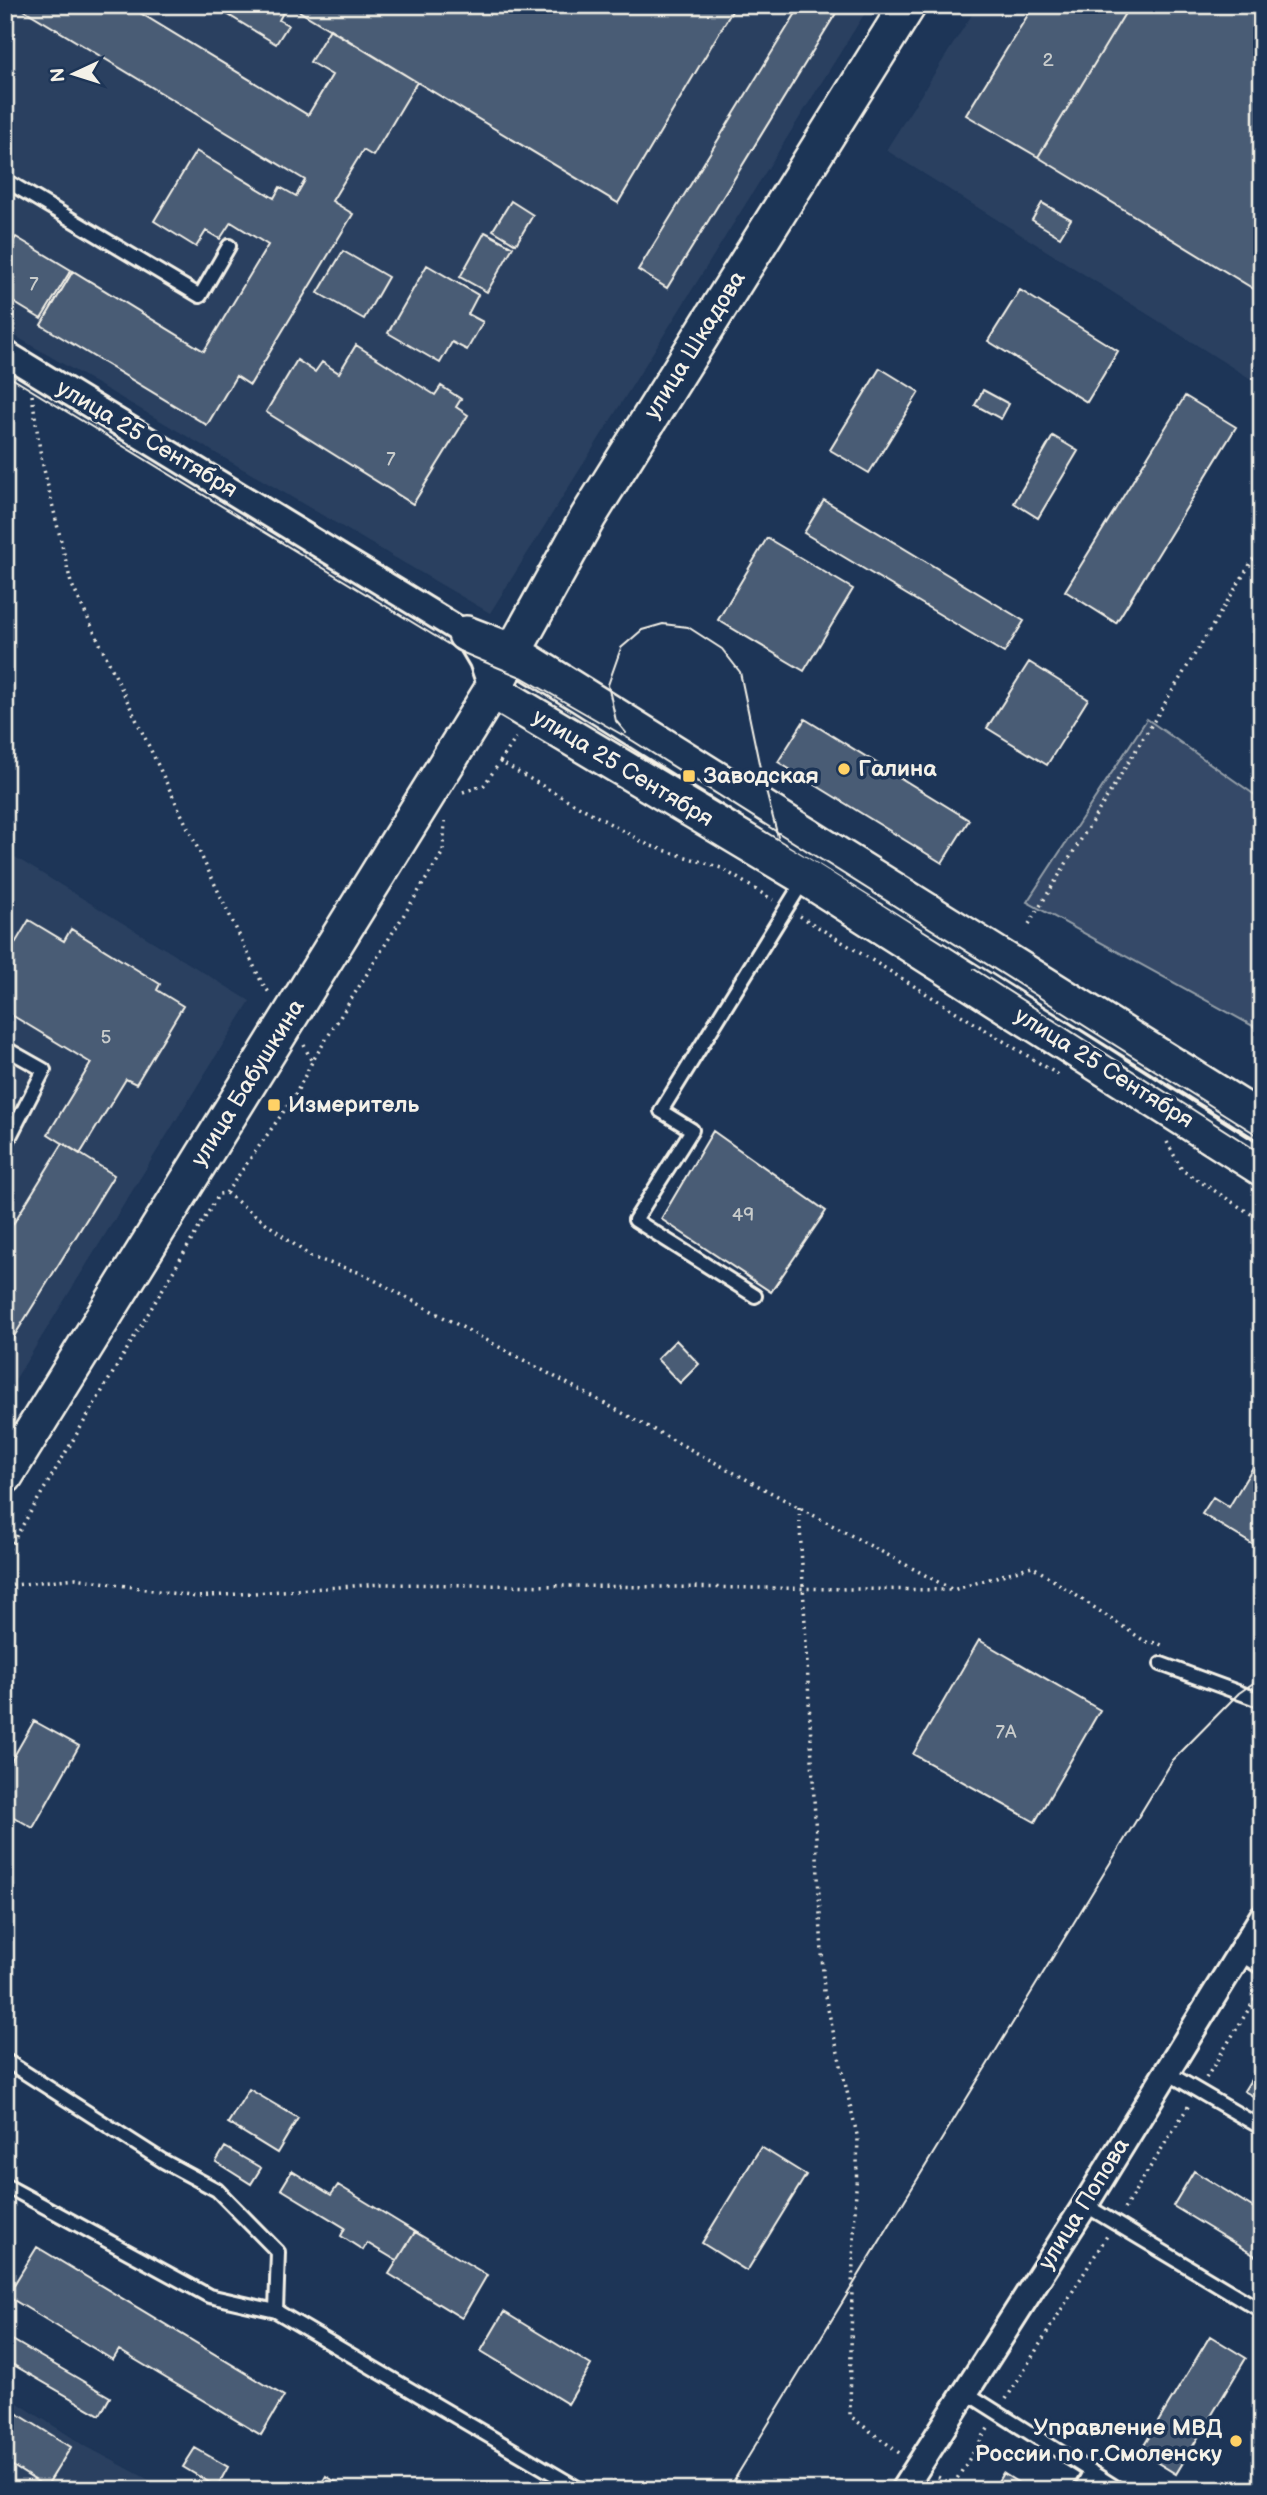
<svg xmlns="http://www.w3.org/2000/svg" width="1267" height="2495" font-family="'Balsamiq Sans',sans-serif">
  <style>
    .built { fill: #2a4060 }
    .green { fill: #354a67; stroke: #949ea8; stroke-width: 2 }
    .building { fill: #485b74; stroke: #f4f1e8; stroke-width: 2 }
    .lines { fill: none; stroke-linecap: round; stroke-linejoin: round }
    .service-casing { stroke: #f4f1e8; stroke-width: 18 }
    .minor-casing { stroke: #f4f1e8; stroke-width: 30 }
    .secondary-casing { stroke: #f4f1e8; stroke-width: 40 }
    .path { stroke: #f4f1e8; stroke-width: 3.5; stroke-dasharray: 2 5; stroke-linecap: butt }
    .service { stroke: #1d3557; stroke-width: 12 }
    .minor { stroke: #1d3557; stroke-width: 24 }
    .secondary { stroke: #1d3557; stroke-width: 35 }
    .tram { stroke: #f4f1e8; stroke-width: 2 }
    .poi-dot { fill: #ffd166; stroke: #1d3557; stroke-width: 2.5 }
    .labels { text-anchor: middle; dominant-baseline: central; stroke-width: 7; stroke-linejoin: round; paint-order: stroke }
    .number-label { font-size: 19px; fill: #c9cccb }
    .street-label { font-size: 23px; fill: #f4f1e8; stroke: #1d3557 }
    .poi-label { font-size: 23px; font-weight: bold; fill: #f4f1e8; stroke: #1d3557; text-anchor: start }
  </style>
  <rect width="100%" height="100%" fill="#1d3557"/>
  <filter id="ink" filterUnits="userSpaceOnUse"><feTurbulence type="fractalNoise" baseFrequency=".0143" numOctaves="2"/><feDisplacementMap in="SourceGraphic" scale="14" xChannelSelector="R" yChannelSelector="G"/><feConvolveMatrix kernelMatrix="1 2 1 2 8 2 1 2 1" color-interpolation-filters="sRGB"/></filter>
  <g filter="url(#ink)">
    <!-- built -->
    <path class="built" d="M5,5h865l-380,608 -485,-283z
      M978,5h284v381l-376,-236z
      M5,851l245,150 -245,395z
      M5,2395l82,52 81,43h-163z"/>
    <!-- green -->
    <path class="green" d="M1147,719l115,81v231l-235,-129z"/>
    <!-- building -->
    <path class="building" d="M16,5h111l181,110 24,-40 -22,-13 20,-33 87,53 -44,74 -10,-6 -31,51 21,13 -103,171 -14,-9 -29,49 -166,-100 32,-54 131,80 64,-106 -37,-23 -11,17 -14,-8 -10,16 -42,-26 42,-70 78,47 6,-11 16,9 9,-16z
      M212,5h75l-8,15 9,5 -12,19z
      M289,5h445l1,1 -117,197z
      M801,5h40l-174,283 -29,-18z
      M1034,5h96l-92,152 -72,-42z
      M1130,5h132v289l-224,-137z
      M511,201l22,14 -17,29 -23,-14z
      M1042,203l29,16 -11,18 -28,-17z
      M485,232l28,15 -26,45 -27,-15z
      M16,237l55,33 -30,49 -36,-22v-43z
      M343,251l45,26 -24,42 -46,-26z
      M427,265l51,30 -10,19 15,8 -16,28 -15,-8 -12,21 -52,-30z
      M1020,290l98,61 -31,51 -99,-61z
      M356,345l79,50 6,-9 20,13 -5,8 12,8 -55,89 -147,-92 31,-52 18,12 7,-10 17,11z
      M880,368l39,24 -50,81 -39,-23z
      M983,390l26,14 -8,15 -26,-14z
      M1185,396l51,31 -120,196 -51,-32z
      M1053,436l25,15 -40,67 -24,-15z
      M824,500l200,121 -20,32 -200,-120z
      M767,538l86,51 -49,82 -86,-51z
      M1029,662l59,37 -41,66 -60,-37z
      M805,719l164,101 -27,43 -164,-101z
      M29,920l35,21 7,-12 89,55 -3,6 26,16 -47,78 -10,-5 -46,75 -32,-20 43,-71 -86,-52v-51z
      M713,1131l113,80 -55,81 -110,-73z
      M63,1143l51,32 -109,176v-114z
      M676,1340l23,24 -19,19 -23,-24z
      M1262,1452v98l-60,-36 11,-17 16,10z
      M979,1640l121,70 -65,112 -122,-68z
      M34,1721l45,25 -46,82 -28,-16v-40z
      M1262,2062v39l-18,-10z
      M249,2089l49,29 -21,35 -49,-30z
      M225,2147l36,21 -10,16 -35,-22z
      M761,2147l45,28 -59,96 -45,-28z
      M292,2171l39,24 7,-10 77,47 -18,29 -30,-18 -4,7 -22,-14 4,-8 -64,-39z
      M1194,2171l68,42v47l-89,-54z
      M415,2232l72,43 -25,43 -73,-44z
      M37,2247l247,149 -23,39 -142,-85 -6,10 -106,-64z
      M504,2312l87,53 -23,39 -87,-53z
      M1210,2336l36,22 -70,116 -36,-22z
      M9,2338l101,59 -10,18 -95,-55v-14z
      M5,2406l66,41 -25,40 -41,-26z
      M195,2448l33,19 -11,20 -34,-20z
      M1003,2473l27,17h-37z
      M326,2476l23,14h-31z"/>
    <g class="lines">
      <defs>
        <path id="service" d="M5,180l195,116 29,-50
          M5,1048l39,22 -39,76
          M755,1296l-120,-76 57,-90 -31,-19 144,-233
          M1161,1664l101,37
          M1238,1953l24,15
          M5,2060l158,101 54,29 61,62 -2,59
          M1166,2072l96,56
          M5,2185l204,111 67,15 305,179
          M1085,2205l177,106
          M965,2392l155,98
          M1080,2490l11,-19"/>
        <path id="minor" d="M5,353l461,281 16,27 10,29
          M903,2490l182,-285 177,-288"/>
        <path id="secondary" d="M466,634l47,18 749,469
          M492,690l313,187 457,291
          M5,1476l487,-786 96,-173 320,-512"/>
      </defs>
      <!-- service casing -->
      <use href="#service" class="service-casing"/>
      <!-- minor casing -->
      <use href="#minor" class="minor-casing"/>
      <!-- secondary casing -->
      <use href="#secondary" class="secondary-casing"/>
      <!-- path -->
      <path class="path" d="M32,395l9,62 30,126 191,400 9,12
        M500,762l16,-24
        M463,792l21,-7 16,-23 148,83 73,23 52,32
        M800,916l262,161
        M1029,924l233,-379
        M304,1045l8,17
        M1167,1142l15,28 80,51
        M226,1193l85,64 50,16 592,317 79,-24 114,76 12,1 7,4
        M799,1507l25,485 34,147 -6,148 -2,129 52,39
        M5,1555l214,-361 7,-1 68,-96 18,-35 131,-210 2,-31
        M5,1586l71,-8 120,19 186,-13 569,6
        M1206,2078l56,-90
        M1124,2209l65,-104
        M1006,2399l101,-163
        M938,2477l15,8
        M5,2479l18,11
        M950,2490l39,-63"/>
      <!-- service -->
      <use href="#service" class="service"/>
      <!-- minor -->
      <use href="#minor" class="minor"/>
      <!-- secondary -->
      <use href="#secondary" class="secondary"/>
      <!-- tram -->
      <path class="tram" d="M5,374l456,278 62,26 110,63 629,397
        M626,733l-10,-12 -8,-36 13,-37 21,-18 21,-6 25,3 34,22 18,23 20,96 18,69
        M974,969l288,185
        M728,2490l445,-730 66,-67 23,-16"/>
    </g>
  </g>
  <!-- markers -->
  <g class="poi-dot">
    <circle cx="844" cy="769" r="7"/>
    <rect x="682" y="769" width="14" height="14" rx="3.5"/>
    <rect x="267" y="1098" width="14" height="14" rx="3.5"/>
    <circle cx="1236" cy="2441" r="7"/>
  </g>
  <g class="labels">
    <!-- number labels -->
    <g class="number-label">
      <text x="1048" y="60">2</text>
      <text x="34" y="284">7</text>
      <text x="391" y="459">7</text>
      <text x="106" y="1037">5</text>
      <text x="743" y="1215">49</text>
      <text x="1006" y="1732">7А</text>
    </g>
    <!-- street labels -->
    <g class="street-label">
      <text transform="translate(695 345) rotate(-58)">улица Шкадова</text>
      <text transform="translate(147 439) rotate(31)">улица 25 Сентября</text>
      <text transform="translate(623 768) rotate(31)">улица 25 Сентября</text>
      <text transform="translate(1104 1068) rotate(32)">улица 25 Сентября</text>
      <text transform="translate(248 1083) rotate(-58)">улица Бабушкина</text>
      <text transform="translate(1084 2204) rotate(-58)">улица Попова</text>
    </g>
    <!-- poi labels -->
    <g class="poi-label">
      <text x="858" y="769">Галина</text>
      <text x="703" y="776">Заводская</text>
      <text x="288" y="1105">Измеритель</text>
      <text x="1222" y="2428" text-anchor="end">Управление МВД<tspan x="1222" dy="26">России по г.Смоленску</tspan></text>
    </g>
  </g>
  <!-- margin -->
  <rect width="1267" height="2495" fill="none" stroke="#1d3557" stroke-width="28"/>
  <rect x="14" y="14" width="1239" height="2467" fill="none" stroke="#f4f1e8" stroke-width="2.5" filter="url(#ink)"/>
  <!-- north arrow -->
  <g transform="translate(74 74) rotate(266)" stroke="#1d3557" stroke-width="5" paint-order="stroke">
  <path d="M0-5L12 26L0 18L-12 26Z" fill="#f4f1e8"/>
  <text y="-10" font-size="19" font-weight="bold" text-anchor="middle" fill="#f4f1e8">N</text>
  </g>
</svg>
